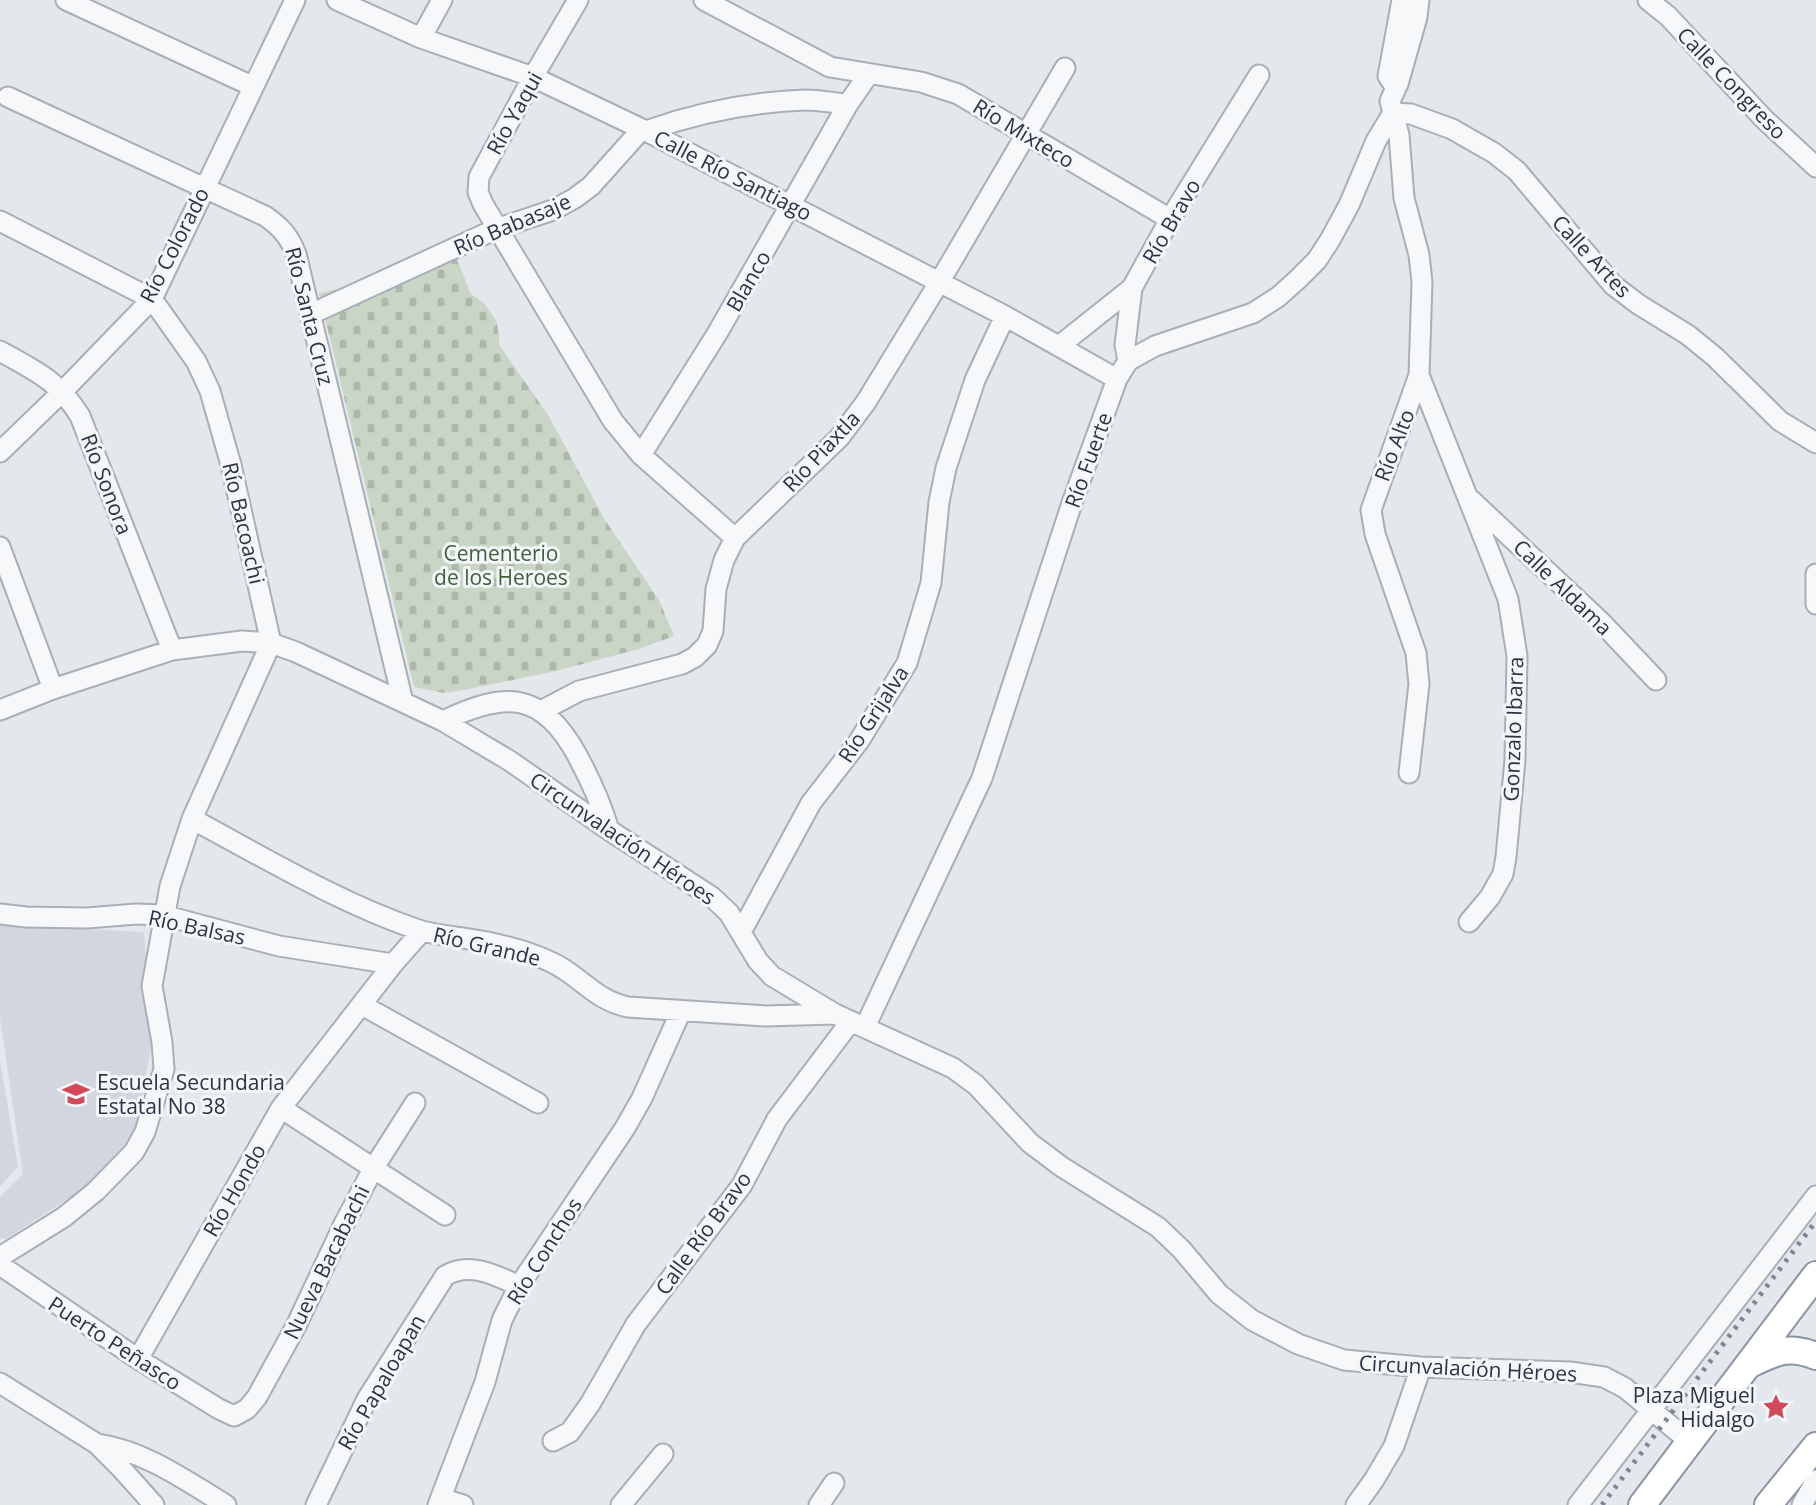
<svg xmlns="http://www.w3.org/2000/svg" width="1816" height="1505" font-family="'Open Sans',sans-serif">
  <style>
    .built { fill: #d2d6de }
    .cemetery { fill: url(#cemetery-stones) }
    .lines { fill: none; stroke-linecap: round; stroke-linejoin: round }
    .minor-casing { stroke: #a9aeb7; stroke-width: 23 }
    .highway-casing { stroke: #8b94a3; stroke-width: 30 }
    .minor { stroke: #f7f8fa; stroke-width: 19 }
    .highway { stroke: #fff; stroke-width: 26 }
    .rail { stroke: #7d8696; stroke-width: 5; stroke-dasharray: 3.5 7; stroke-linecap: butt }
    .labels { text-anchor: middle; dominant-baseline: central; stroke-width: 6; stroke-linejoin: round; paint-order: stroke }
    .street-label { font-size: 21px; fill: #2b3445; stroke: #f4f6f9 }
    .park-label { font-size: 21px; fill: #3f6138; stroke: #f4f6f9 }
    .poi-label { font-size: 21px; fill: #2b3445; stroke: #f4f6f9; text-anchor: start }
  </style>
  <defs>
    <pattern id="cemetery-stones" width="16" height="16" patternUnits="userSpaceOnUse" patternTransform="scale(1.75)"><rect width="16" height="16" fill="#c9d6c5"/><path d="M2 7V4a2 2 0 0 1 4 0v3zM10 15v-3a2 2 0 0 1 4 0v3z" fill="#adb8ab"/></pattern>
  </defs>
  <rect width="100%" height="100%" fill="#e4e7ec"/>
  <!-- built -->
  <path class="built" d="M0,925l144,7 8,110 -20,104 -43,39 -83,54 -6,-1v-41l23,-23 -23,-156z
    M0,1060l18,107 -18,19z"/>
  <!-- cemetery -->
  <path class="cemetery" d="M455,255l16,39 13,9 13,19 3,24 48,69 57,105 54,80 15,36 -35,13 -83,22 -87,18 -25,4 -30,-6 -95,-394 80,-16z"/>
  <g class="lines">
    <defs>
      <path id="minor" d="M66,0l186,86
        M337,0l84,38 112,39 113,54 359,185 112,63
        M578,0l-45,77 -54,100 -1,15 5,12 130,217 28,34 94,83
        M704,0l126,67 91,15 37,12 212,125
        M1648,0l20,16 96,103 52,48
        M421,38l21,-38
        M1398,84l19,-67 2,-17
        M8,97l257,119c16,11 24,20 31,38l107,448
        M646,131c51,-18 105,-29 159,-31 14,0 29,3 43,4
        M0,221l152,78 44,62 14,30 21,74 40,178 -79,176 -22,67 -18,100 10,56 2,27 -19,63 -11,20 -38,39 -32,26 -64,40
        M311,314l185,-85 57,-19 22,-12 16,-12 51,-57
        M1059,346l73,-58 38,-69 89,-144
        M0,351c35,20 58,29 80,65l92,234
        M1128,361l-3,-16 7,-57
        M1419,375l89,224 9,57 -2,104 -9,97 -3,17 -13,23 -21,25
        M0,452l63,-61 89,-92 143,-299
        M641,455l77,-123 130,-228 20,-29
        M1471,500l131,123 54,57
        M0,547l53,142
        M1816,574v30
        M0,710l53,-21 119,-39 70,-9 29,2 25,9 147,69 67,40 99,69 103,67 17,16 29,48 14,15 63,38 118,54 23,17 54,58 32,24 96,60 24,23 37,44 33,26 46,24 46,16 77,7 149,5 34,5 21,11 65,54
        M543,710l36,-19 103,-27 13,-7 12,-12 6,-14 3,-42 8,-29 11,-22 104,-100 27,-36 74,-121 125,-213
        M443,721c62,-30 99,-30 134,34 13,24 24,48 32,75
        M1409,773l10,-89 -3,-31 -41,-119 -4,-24 48,-135 3,-93 -3,-27 -15,-57 -5,-63 -6,-22 18,1 41,15 42,24 23,18 96,114 25,19 50,31 27,22 65,64 36,22
        M192,819c73,39 146,83 224,110 17,6 36,7 53,10 27,4 57,11 82,23 29,13 43,38 77,45l138,9 68,-2
        M0,914l26,3 61,1 49,-4 27,1 116,31 114,18
        M741,932l70,-129 48,-62 48,-78 24,-80 8,-81 7,-34 29,-88 30,-64
        M362,1005l176,98
        M865,1027l117,-249 90,-275 45,-124 11,-18 27,-15 98,-33 25,-16 19,-17 20,-20 13,-20 19,-35 27,-64 17,-28 -3,-12 6,-13 -8,-12 14,-76
        M281,1108l164,107
        M0,1265l138,94 81,50 15,7 13,-7 10,-12 39,-71 48,-102 29,-55 42,-66
        M138,1359l143,-251 112,-144 29,-33
        M0,1383l97,61 23,23 34,38
        M553,1441l17,-9 20,-28 46,-80 106,-139 35,-66 74,-98
        M97,1444c48,7 88,36 129,61
        M441,1498l22,7
        M316,1505l51,-106 78,-123c24,-15 51,-1 74,10
        M438,1505l47,-123 17,-62 17,-34 106,-158 17,-30 39,-87
        M621,1505l42,-51
        M819,1505l15,-22
        M1356,1505l18,-25 20,-34 27,-79
        M1578,1505l238,-309
        M1802,1505l14,-25"/>
      <path id="highway" d="M1748,1365c27,-13 39,-20 68,-9
        M1642,1505l174,-230
        M1768,1505l48,-59"/>
    </defs>
    <!-- minor casing -->
    <use href="#minor" class="minor-casing"/>
    <!-- highway casing -->
    <use href="#highway" class="highway-casing"/>
    <!-- minor -->
    <use href="#minor" class="minor"/>
    <!-- highway -->
    <use href="#highway" class="highway"/>
    <!-- rail -->
    <path class="rail" d="M1602,1505l214,-284"/>
  </g>
  <!-- icons -->
  <defs>
    <symbol id="school-bare" viewBox="-9 -9 18 18"><path d="M0-5L7-2L0 1L-7-2ZM-4 1L0 2.5L4 1V4Q0 6-4 4Z" fill="#d1495b" stroke="#f4f6f9" stroke-width="2.5" paint-order="stroke"/></symbol>
    <symbol id="sight-bare" viewBox="-9 -9 18 18"><path d="M0-6L1.8-2.2L6-1.7L2.9 1.2L3.7 5.4L0 3.3L-3.7 5.4L-2.9 1.2L-6-1.7L-1.8-2.2Z" fill="#d1495b" stroke="#f4f6f9" stroke-width="2.5" paint-order="stroke"/></symbol>
  </defs>
  <g fill-rule="evenodd">
    <use href="#school-bare" x="57" y="1075" width="38" height="38"/>
    <use href="#sight-bare" x="1757" y="1388" width="38" height="38"/>
  </g>
  <g class="labels">
    <!-- street labels -->
    <g class="street-label">
      <text transform="translate(1732 83) rotate(46)">Calle Congreso</text>
      <text transform="translate(514 113) rotate(-61)">Río Yaqui</text>
      <text transform="translate(1024 133) rotate(31)">Río Mixteco</text>
      <text transform="translate(733 175) rotate(27)">Calle Río Santiago</text>
      <text transform="translate(1171 221) rotate(-60)">Río Bravo</text>
      <text transform="translate(512 224) rotate(-23)">Río Babasaje</text>
      <text transform="translate(174 245) rotate(-63)">Río Colorado</text>
      <text transform="translate(1592 256) rotate(47)">Calle Artes</text>
      <text transform="translate(748 281) rotate(-60)">Blanco</text>
      <text transform="translate(310 316) rotate(76)">Río Santa Cruz</text>
      <text transform="translate(1394 445) rotate(-69)">Río Alto</text>
      <text transform="translate(821 451) rotate(-47)">Río Piaxtla</text>
      <text transform="translate(1088 460) rotate(-70)">Río Fuerte</text>
      <text transform="translate(107 484) rotate(69)">Río Sonora</text>
      <text transform="translate(244 523) rotate(77)">Río Bacoachi</text>
      <text transform="translate(1563 587) rotate(44)">Calle Aldama</text>
      <text transform="translate(873 714) rotate(-57)">Río Grijalva</text>
      <text transform="translate(1513 729) rotate(-88)">Gonzalo Ibarra</text>
      <text transform="translate(623 838) rotate(34)">Circunvalación Héroes</text>
      <text transform="translate(197 927) rotate(12)">Río Balsas</text>
      <text transform="translate(487 946) rotate(13)">Río Grande</text>
      <text transform="translate(234 1190) rotate(-60)">Río Hondo</text>
      <text transform="translate(703 1233) rotate(-54)">Calle Río Bravo</text>
      <text transform="translate(544 1251) rotate(-58)">Río Conchos</text>
      <text transform="translate(326 1262) rotate(-64)">Nueva Bacabachi</text>
      <text transform="translate(115 1343) rotate(33)">Puerto Peñasco</text>
      <text transform="translate(1468 1368) rotate(3)">Circunvalación Héroes</text>
      <text transform="translate(381 1382) rotate(-60)">Río Papaloapan</text>
    </g>
    <!-- park labels -->
    <g class="park-label">
      <text x="501" y="553">Cementerio<tspan x="501" dy="24">de los Heroes</tspan></text>
    </g>
    <!-- poi labels -->
    <g class="poi-label">
      <text x="97" y="1082">Escuela Secundaria<tspan x="97" dy="24">Estatal No 38</tspan></text>
      <text x="1755" y="1395" text-anchor="end">Plaza Miguel<tspan x="1755" dy="24">Hidalgo</tspan></text>
    </g>
  </g>
</svg>
